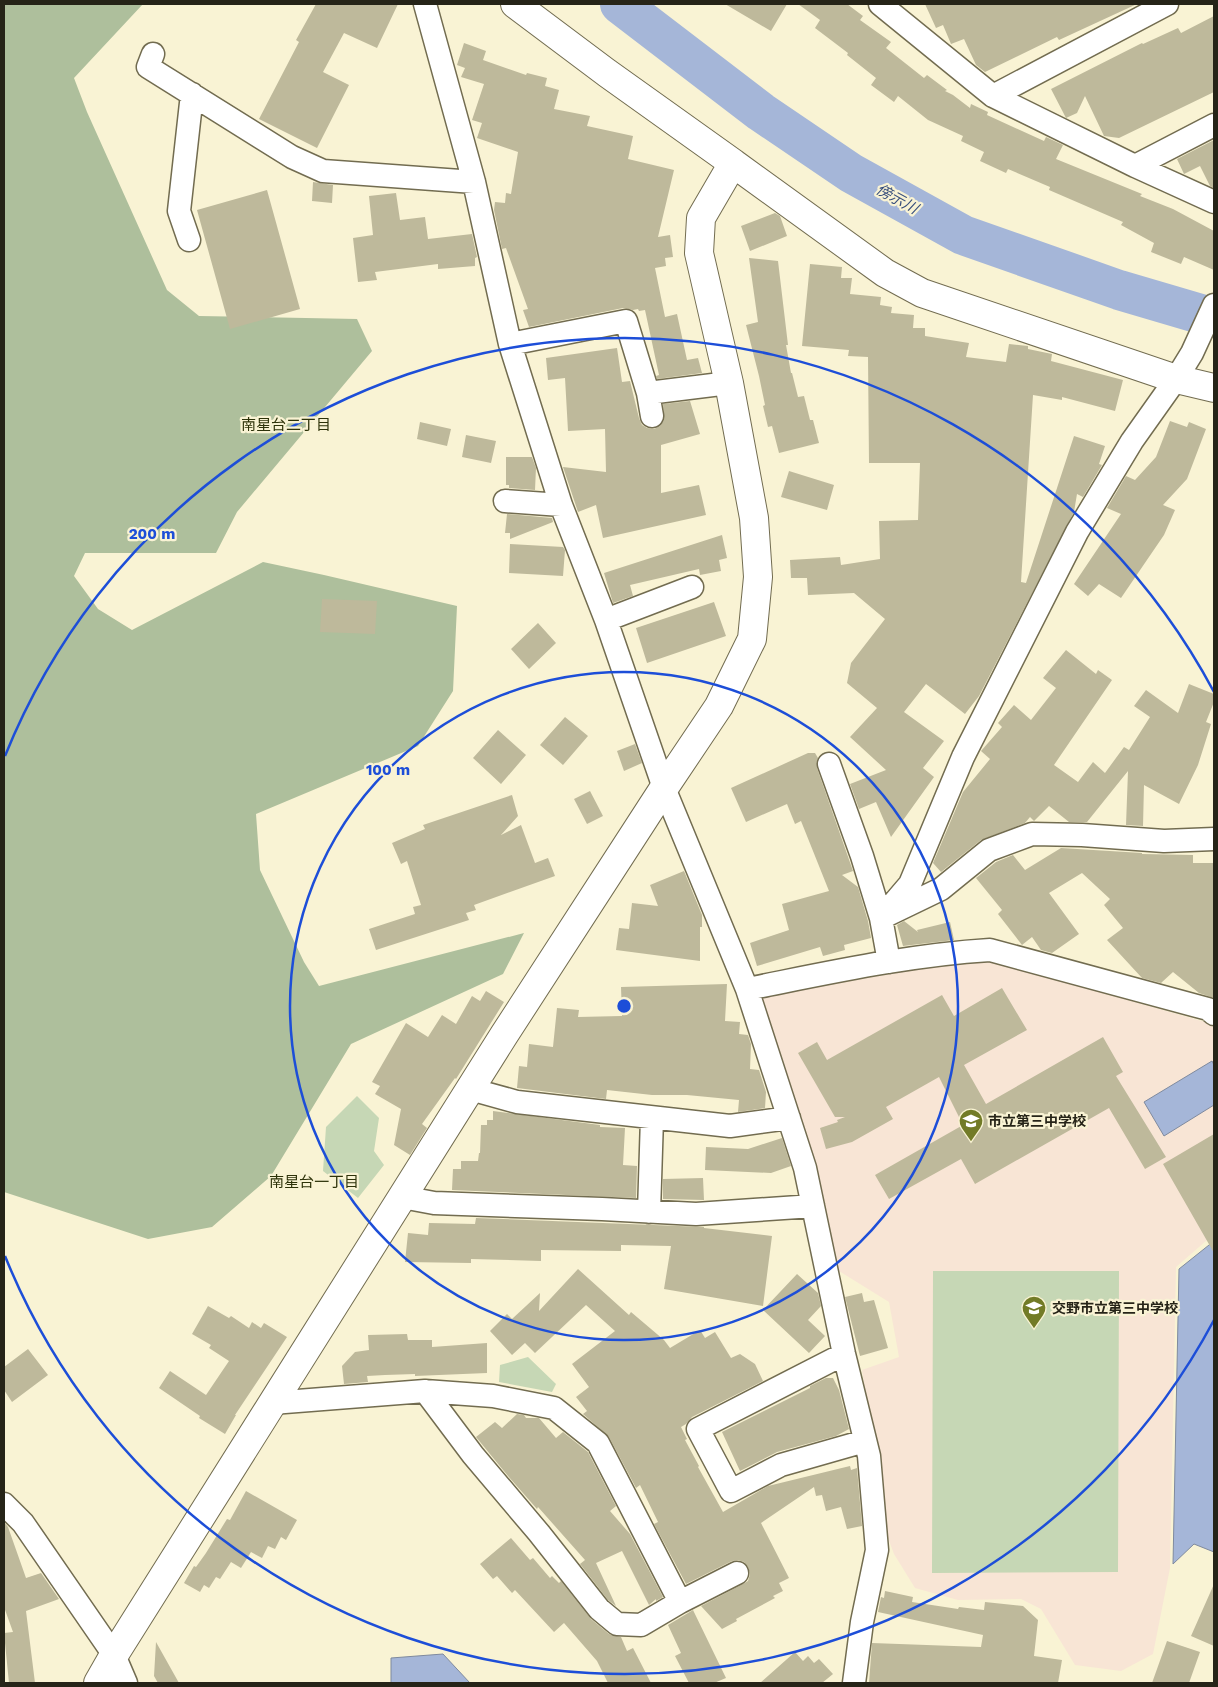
<svg xmlns="http://www.w3.org/2000/svg" width="1218" height="1687" font-family="'Work Sans','Noto Sans JP',sans-serif">
  <style>
    .education { fill: #f8e5d5 }
    .green { fill: #c6d7b5 }
    .forest { fill: #aebf9c }
    .water { fill: #a5b6d8; stroke: #7f8a9e }
    .lines { fill: none; stroke-linecap: round; stroke-linejoin: round }
    .river { stroke: #a5b6d8; stroke-width: 40 }
    .building { fill: #beb99b }
    .minor-casing { stroke: #726c50; stroke-width: 25 }
    .tertiary-casing { stroke: #726c50; stroke-width: 30 }
    .minor { stroke: #fff; stroke-width: 22 }
    .tertiary { stroke: #fff; stroke-width: 28 }
    .ring { fill: none; stroke: #1d4ed8; stroke-width: 2.5 }
    .labels { text-anchor: middle; dominant-baseline: central; stroke-width: 4.5; stroke-linejoin: round; paint-order: stroke }
    .poi-label { font-size: 14px; font-weight: bold; fill: #262418; stroke: #f9f3d4; text-anchor: start }
    .water-label { font-size: 15px; font-style: italic; fill: #374e7c; stroke: #f9f3d4 }
    .neighbourhood-label { font-size: 15px; fill: #2d3209; stroke: #f9f3d4 }
    .centre { fill: #1d4ed8; stroke: #f9f3d4; stroke-width: 2.5 }
    .ring-label { font-size: 15px; text-anchor: middle; font-weight: bold; fill: #1d4ed8; stroke: #f9f3d4; stroke-width: 4.5; stroke-linejoin: round; paint-order: stroke }
  </style>
  <rect width="100%" height="100%" fill="#f9f3d4"/>
  <!-- education -->
  <path class="education" d="M980,958l225,64 9,6v206l-38,33 -6,301 -17,86 -32,17 -46,-6 -34,-56 -20,-10 -63,1 -43,-12 -21,-34 -6,-16 -26,-168 37,-13 -10,-55 -50,-31 -79,-268 6,-7z"/>
  <!-- green -->
  <path class="green" d="M357,1096l22,22 -5,33 10,14 -26,33 -35,-27 3,-44z
    M933,1271h186l-1,301 -186,1z
    M528,1357l28,27 -4,8 -53,-10 1,-17z"/>
  <!-- forest -->
  <path class="forest" d="M4,4h139l-69,74 13,34 80,178 32,26 158,3 15,32 -135,161 -21,41h-131l-11,23 24,33 34,21 131,-68 61,13 133,31 -4,85 -35,55 -162,68 4,56 44,92 15,24 205,-53 -21,41 -152,70 -80,132 -59,51 -64,12 -144,-47z"/>
  <!-- water -->
  <path class="water" d="M1212,1061l2,4v40l-50,31 -20,-34z
    M1214,1241v311l-20,-8 -21,20 6,-295z
    M443,1654l27,29h-79v-25z"/>
  <g class="lines">
    <!-- river -->
    <path class="river" d="M620,4l141,108 90,61 112,62 156,55 95,28"/>
  </g>
  <!-- building -->
  <path class="building" d="M316,4h82l-21,44 -33,-15 -21,39 26,13 -32,63 -58,-29 40,-77 -3,-2z
    M725,4h62l-16,27z
    M798,4h49l16,12 -3,4 31,22 -5,6 38,30 3,-3 20,15 -2,1 8,4 17,13 1,-4 17,8 -1,3 57,26 2,-4 17,8 -7,14 86,35 -2,2 33,13 41,22v39l-30,-13 -3,7 -30,-12 3,-9 -33,-18 2,-3 -74,-32 1,-3 -42,-18 -2,4 -26,-12 4,-9 -23,-11 2,-5 -35,-16 -30,-24 -4,6 -23,-17 5,-7 -29,-23 1,-2 -33,-25 5,-8z
    M925,4h212l-78,36 -2,-3 -72,35 -9,-7 -12,-26 -13,5 -8,-19 -7,3z
    M1214,16v76l-95,46 -15,-2 -19,-40 -8,17 -11,5 -15,-29 91,-46 1,1 35,-16 3,5z
    M464,43l22,8 -3,9 43,15 1,-2 20,5 -2,8 14,4 -5,19 36,7 -3,10 46,10 -5,23 46,11 -16,67 12,-2 3,22 -8,1 1,8 -11,2 10,49 12,-3 10,46 11,-2 4,15 -45,6 -1,-3 3,-1 -14,-65 -6,1 -1,-2 -5,1 -10,-2 -94,19 -6,-17 5,-1 -22,-61 -4,1 -8,-39 1,-8 10,1 1,-10 5,1 7,-42 -41,-14 5,-15 -10,-3 12,-36 -23,-7 4,-9 -8,-3z
    M1214,140v48l-4,-2 -10,-20 -16,8 -7,-15z
    M313,182l20,3 -1,18 -20,-2z
    M267,190l33,119 -70,20 -33,-119z
    M396,193l4,27 25,-3 3,22 44,-5 5,23 -2,1v8l-37,3v-5l-63,8 2,8 -19,2 -5,-44 20,-3 -4,-39z
    M775,213l5,3 7,20 -37,15 -9,-25z
    M749,258l29,3 10,84h-2l5,28h1l6,24 6,-1 6,24h3l6,23 -40,10 -7,-27 -4,1 -5,-21 2,-1 -6,-29 -13,-51 12,-3z
    M810,264l32,3 -1,11h11l-2,16 31,3 -1,8 12,2 -1,6 23,2 -1,13h12v8l44,7 -3,14 40,5 3,-18 19,2v3l24,5 -1,7 72,19 -8,31 -53,-14v3l-29,-5 -12,187 5,1 48,-147 31,10 -6,18 3,1 -19,32 -6,-3 -3,18 -95,184 -14,18 -39,-30 -22,28 40,29 -21,27 11,9 -43,60 -15,-35 -17,7 -9,-25 36,-14 -36,-33 27,-29 -30,-25 4,-20 34,-44 -31,-26 -46,2 -1,-17h-16l-1,-18 50,-3 1,8 39,-6 -1,-38 39,-1 2,-57h-51l-1,-106 -20,-1 1,-6 -47,-4z
    M617,348l5,34 8,-1 9,37 3,7 5,3 7,1 6,-3 4,-6 -1,-16 27,-3 10,33 -39,11v48l38,-8 7,30 -103,23 -7,-33 -18,7 -15,-45 43,5 -1,-43 -37,2 -3,-53 -17,2 -2,-22z
    M1170,421l17,6 2,-5 17,7 -19,50 -24,26 12,5 -11,25 -43,63 -22,-14 -11,12 -14,-12 47,-70 -14,-6 19,-32 9,4 21,-23z
    M420,422l31,7 -4,17 -30,-7z
    M466,435l30,6 -5,22 -29,-6z
    M506,457h26l4,11 -1,22 -26,-2v-3h-3z
    M789,471l45,14 -7,25 -46,-13z
    M507,514l45,4 1,4 -43,17v-6h-5z
    M722,535l5,23 -8,2 2,11 -21,4 -1,-6 -69,16 3,11 -20,7 -9,-30z
    M510,544l53,3 2,3 -2,26 -54,-3z
    M322,599l55,2 -2,33 -55,-2z
    M714,602l12,34 -79,27 -11,-35z
    M538,623l18,20 -27,26 -18,-20z
    M1066,650l30,24 2,-4 14,10 -58,85 24,17 15,-20 12,11 19,-26 5,3 21,-33 -16,-11 12,-16 32,23 11,-29 25,10v8l-8,20 5,2 -13,41 -19,39 -35,-19 -1,41 -17,-1 2,-54 -41,51h-18l-20,-16 -15,15 -4,-4 -5,6 -44,17 -40,32 -8,-9 30,-71 27,-33 -9,-8 21,-24 -4,-4 16,-18 17,15 25,-32 -13,-10z
    M565,717l23,19 -25,29 -23,-20z
    M498,730l28,25 -25,29 -28,-26z
    M635,744l7,19 -18,8 -7,-20z
    M808,753h7l3,5 -1,10 36,103 -11,4 16,12 10,34 3,17 -27,7 1,5 -22,6 -3,-9 -63,19 -7,-23 39,-13 -7,-26 47,-13 -28,-70 -6,3 -8,-20 -41,18 -15,-34z
    M590,791l13,25 -16,8 -13,-25z
    M512,795l6,21 -17,19 20,-10 14,38 13,-5 7,18 -81,29 2,5 -10,3 3,7 -93,30 -7,-21 46,-15 -2,-7 8,-2 -14,-44 -6,3 -9,-21 33,-14 -2,-4z
    M1061,848l81,5v1l51,1v8h21v135l-15,-5 -26,-21 -12,11 -19,-5 -35,-38 16,-12 -19,-23 6,-6 -28,-26 -33,20 30,41 -27,19 -11,-3 -9,-13 -10,8 -24,-31 4,-4 -26,-32 20,-16 17,-7 12,15z
    M684,871l18,44v12h-2v34l-84,-11 3,-22 10,1 3,-26 26,3 -8,-21z
    M904,921l14,11 -1,-2 33,-8 4,18 -51,6 -6,-21z
    M727,984l-2,37 15,1 -1,12 9,1 3,9 -1,25 9,1 7,22 -1,16 -27,4 1,-12 -52,-5h-35l-45,-5 -1,9 -89,-11 2,-22 8,1 2,-23 24,3 4,-39 22,2 -1,7 44,-1 -1,-29z
    M1002,988l25,42 -63,35 22,39 117,-67 20,35 -7,4 50,81 -21,12 -36,-61 -134,76 -14,-25 -72,40 -14,-24 88,-50 -24,-48 -53,30 7,12 -41,23 -26,7 -6,-21 18,-6 -1,-2 8,-3h-10l-37,-64 19,-11 10,18 115,-65 12,21z
    M486,991l18,11 -48,77 -1,-1 -33,46 5,4 -17,27 -16,-10 7,-36 -26,-15 5,-8 -8,-4 34,-59 22,14 14,-22 14,9 16,-28 8,5z
    M493,1111l107,14v2l25,1 -2,37 14,1 -1,32 -184,-8 1,-21h8v-8h17l1,-8h1l1,-28h6v-5h6z
    M1214,1134v119l-51,-89z
    M782,1138l9,28 -20,7 -66,-3 1,-23 42,2z
    M703,1178l1,22 -41,-1v-20z
    M476,1218l228,9v1l68,8 -9,70 -99,-17 7,-43 -50,-1v6l-80,-1v11l-70,-2v4l-66,-1 3,-29 20,2 1,-12 46,1z
    M578,1269l51,46 2,-3 33,28 6,8 30,-18 5,8 10,-6 16,26 9,-4 15,10 8,17 -71,36 -6,7 -5,3 6,12 -2,1 14,26 -1,1 25,45 45,-26 82,-20 1,4 6,-2 5,58 -15,3 -6,-22 -15,4 -4,-16 -6,1 -2,-9 -53,36 28,55 -10,5 4,8 -10,5 2,2 -39,21 1,2 -15,8 -21,-23 42,-22 5,-3 2,-7 -2,-7 -4,-5 -6,-2 -6,1 -46,23 -32,-60 4,-2 -18,-37 -4,3 -27,-51 -26,-23 4,-3 -11,-14 13,-10 -17,-23 43,-33 -29,-26 -51,48 -10,-10 -13,12 -22,-24 17,-17 5,5 28,-26 -1,18z
    M797,1274l21,19 3,13 -13,14 17,16 -16,17 -46,-43z
    M862,1293l2,9 10,-2 14,48 -28,8 -15,-59z
    M208,1306l21,12 2,-2 18,12 3,-6 9,6 3,-5 23,14 -52,78h1l-11,19 -26,-16 1,-2 -41,-28 11,-17 36,24 23,-34 -20,-13 2,-3 -19,-11z
    M407,1334l1,6h24v7l55,-4v30l-72,3v-2l-30,1 -18,1 1,6 -24,2 -2,-18 13,-14 14,-2 -1,-15z
    M28,1349l20,26 -36,27 -8,-12v-23z
    M826,1378h7l6,12 10,39 -13,7 -59,16 -37,19 -18,-39 88,-44v-2z
    M517,1414l7,1 2,3h13l17,20 7,-6 25,20 28,54 -6,5 20,23 33,63 -7,4v-2l-7,6 -27,-54 -26,12 20,43 -8,-6 -28,-36 5,-4 -47,-53 -1,2 -29,-33 -32,-39 19,-15 7,6z
    M246,1491l51,29 -11,20 -5,-3 -6,12 -7,-3 -6,12 -11,-6 -10,16 -10,-6 -11,17 -4,-2 -7,11 -5,-3 -4,7 -16,-9 10,-17 2,1 10,-14 21,-34 3,1z
    M4,1522l4,5 18,51 15,-5 18,26 -33,12 9,72h-26l-5,-50 9,-1 -9,-25z
    M511,1538l19,22 3,-2 17,20 2,-2 7,7 2,-2 30,38 18,15 12,3 6,14 6,-3 18,35h-43l-11,-22 -33,-38 -10,9 -39,-42 -3,3 -15,-17 -4,3 -13,-15z
    M1214,1584v62l-23,-10z
    M885,1591l28,6 -1,5 46,7 1,-2 25,3 1,-8 38,4 15,14 -4,36 28,4 -4,23h-189l3,-40 109,4 2,-12 -105,-23 3,-15 3,1z
    M693,1610l33,68 -12,5h-25l-14,-27 6,-3 -13,-28z
    M1167,1641l33,11 -11,31h-37z
    M156,1642l23,41h-21l-4,-7z
    M795,1652l8,9 5,-5 6,7 5,-4 14,15 -11,9h-62z"/>
  <g class="lines">
    <defs>
      <path id="minor" d="M425,4l49,178 36,162 51,161 45,115 58,168 83,201 58,179 39,186 25,102 8,94 -15,72 -8,61
        M880,4l113,92 142,70 79,36
        M153,54l-5,13 144,90 31,14 151,11
        M993,96l174,-92
        M1135,166l79,-41
        M189,240l-10,-29 13,-117
        M510,344l116,-23 22,72 81,-10
        M648,393l4,23
        M505,501l56,4
        M606,620l86,-33
        M829,764l33,92 19,62
        M881,918l29,-34 53,-127 114,-225 55,-91 44,-62 16,-26 22,-48
        M889,962l-8,-44 60,-29 48,-39 43,-16 50,1 82,6 50,-2
        M747,989c81,-16 161,-34 243,-39l218,59 6,5
        M470,1089l47,13 213,24 59,-8
        M402,1197l32,6 168,6 94,5 117,-8
        M649,1212l3,-94
        M844,1354l-146,75 33,62 50,-26 84,-24
        M425,1391l48,64 66,78 60,76 18,15 24,1 39,-23 57,-29
        M272,1403l153,-12 68,5 61,12 44,35 82,159
        M4,1504l19,19 91,132 12,28"/>
      <path id="tertiary" d="M515,4l92,69 126,90
        M98,1683l16,-28 390,-620 160,-247 55,-82 33,-67 6,-62 -4,-59 -25,-135 -30,-130 2,-35 32,-55 152,110 37,20 254,86 38,9"/>
    </defs>
    <!-- minor casing -->
    <use href="#minor" class="minor-casing"/>
    <!-- tertiary casing -->
    <use href="#tertiary" class="tertiary-casing"/>
    <!-- minor -->
    <use href="#minor" class="minor"/>
    <!-- tertiary -->
    <use href="#tertiary" class="tertiary"/>
  </g>
  <!-- distance rings -->
  <g class="ring">
    <circle cx="624" cy="1006" r="334"/>
    <path d="M1214 1320A668 668 0 0 1 5 1256M5 756A668 668 0 0 1 1214 692"/>
  </g>
  <!-- icons -->
  <defs>
    <symbol id="school-pin" viewBox="-11 -11 22 30"><path d="M0 17L-7.5 6A9.5 9.5 0 1 1 7.5 6Z" fill="#727b27" stroke="#f9f3d4"/><path d="M0-5L7-2L0 1L-7-2ZM-4 1L0 2.5L4 1V4Q0 6-4 4Z" fill="#fff"/></symbol>
  </defs>
  <g fill-rule="evenodd">
    <use href="#school-pin" x="957" y="1107" width="28" height="38"/>
    <use href="#school-pin" x="1020" y="1294" width="28" height="38"/>
  </g>
  <g class="labels">
    <!-- poi labels -->
    <g class="poi-label">
      <text x="988" y="1121">市立第三中学校</text>
      <text x="1052" y="1308">交野市立第三中学校</text>
    </g>
    <!-- water labels -->
    <g class="water-label">
      <text transform="translate(897 199) rotate(29)">傍示川</text>
    </g>
    <!-- neighbourhood labels -->
    <g class="neighbourhood-label">
      <text x="286" y="425">南星台二丁目</text>
      <text x="314" y="1182">南星台一丁目</text>
    </g>
  </g>
  <circle cx="624" cy="1006" r="8" class="centre"/>
  <g class="ring-label">
    <text x="152" y="539">200 m</text>
    <text x="388" y="775">100 m</text>
  </g>
  <!-- border -->
  <rect width="1218" height="1687" fill="none" stroke="#262418" stroke-width="10"/>
</svg>
